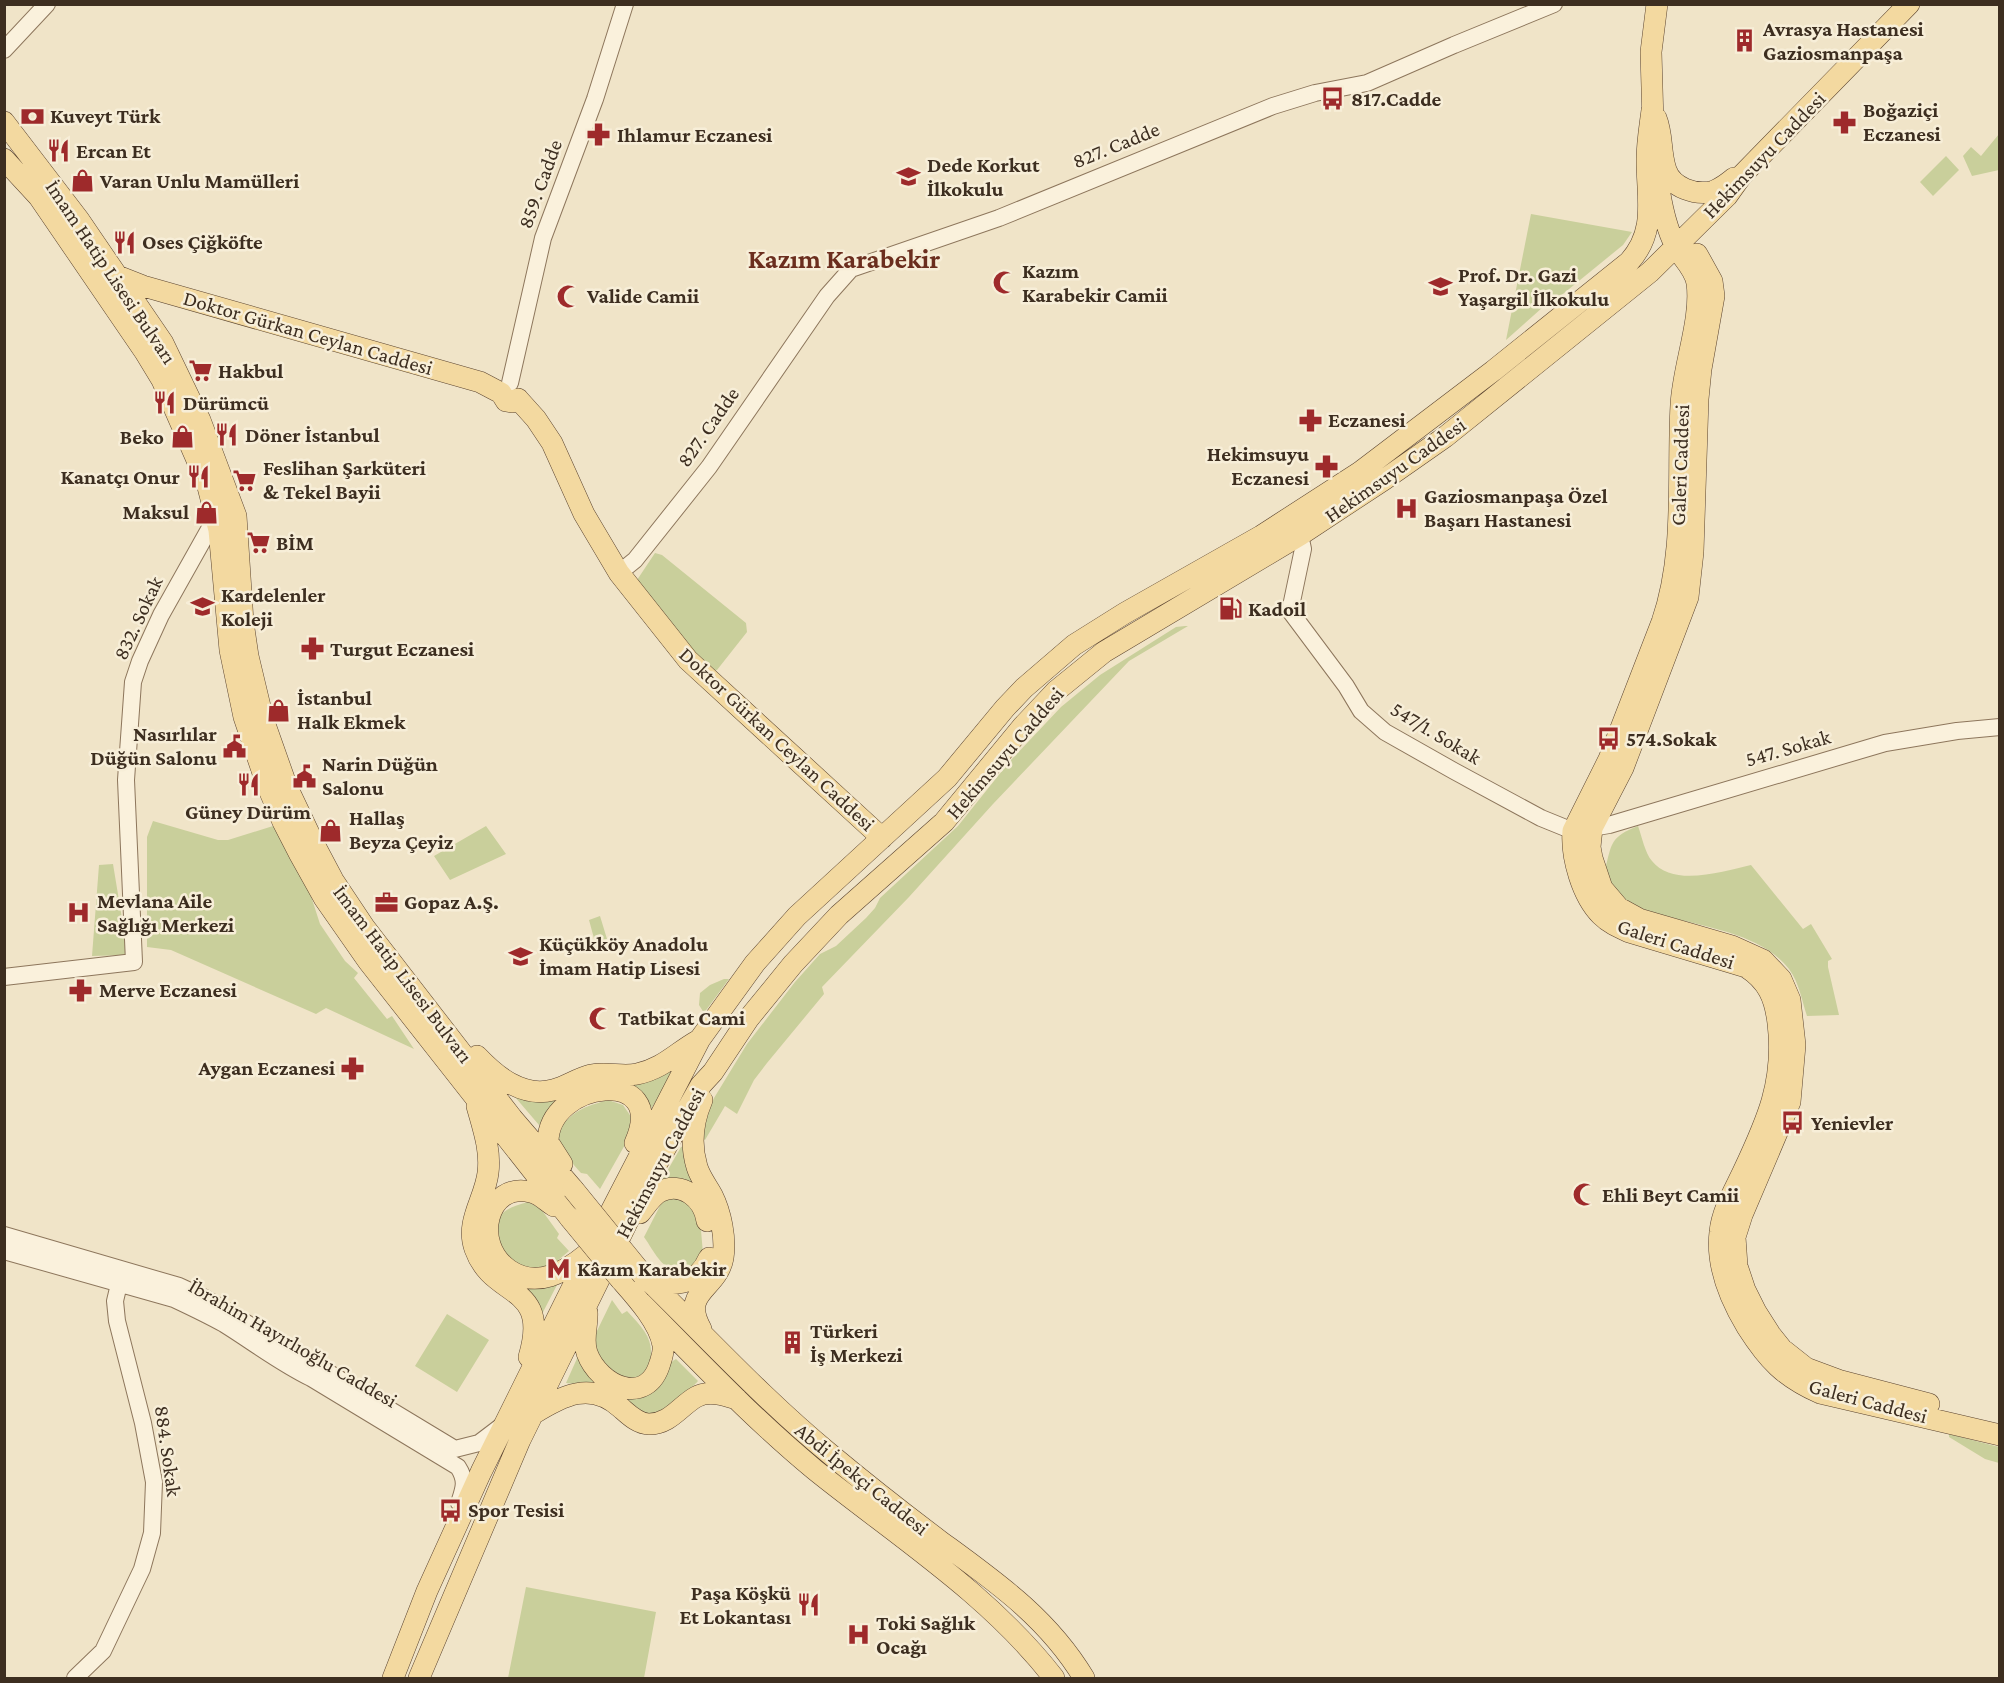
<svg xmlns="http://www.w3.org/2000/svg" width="2004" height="1683" font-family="'Crimson Pro',serif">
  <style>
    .green { fill: #c9cf9b }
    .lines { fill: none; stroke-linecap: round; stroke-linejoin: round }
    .minor-casing { stroke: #8d765c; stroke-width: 18 }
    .major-casing { stroke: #5b4430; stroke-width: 22 }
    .minor { stroke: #faf1dc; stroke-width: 16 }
    .major { stroke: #f3d9a0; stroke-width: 21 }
    .major-bridge-casing { stroke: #5b4430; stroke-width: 22; stroke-linecap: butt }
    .major-bridge { stroke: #f3d9a0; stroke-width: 21 }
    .labels { text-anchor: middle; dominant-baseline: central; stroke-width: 5; stroke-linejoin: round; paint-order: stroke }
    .poi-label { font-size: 21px; font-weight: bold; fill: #3d2e20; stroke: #f7eed8; text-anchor: start }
    .street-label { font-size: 21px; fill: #3d2e20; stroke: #f7eed8 }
    .district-label { font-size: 27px; font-weight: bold; fill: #6b2e1e; stroke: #f7eed8 }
  </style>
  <rect width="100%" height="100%" fill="#f0e4c8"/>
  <!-- green -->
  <path class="green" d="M1999,134v36l-27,6 -9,-20 8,-9 10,9z
    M1946,156l13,14 -26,26 -13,-14z
    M1531,214l101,18 -9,13 -65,53 -6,1 -46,41z
    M655,553l7,2 84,68 1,9 -30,38 -8,2 -72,-92z
    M1185,626h3l-59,35 -136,143 -84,93 -87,90 2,7 -57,69 -13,17 -17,34 -12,-8 -20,34 -4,-3 5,-23 8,-16 33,-54 48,-62 25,-28 16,-8 30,-28 9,-10 5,-10 78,-72 52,-65 51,-54 39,-32 76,-48z
    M153,821l65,19h10l45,-14 37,67 10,31 25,37 13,12 -4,5 33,41 5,-3 22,33 -88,-41 -10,6 -145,-64 -24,-3v-110z
    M486,826l20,28 -56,26 -16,-24z
    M1638,826c4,11 7,27 14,35 21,27 72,10 99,4l52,64 8,-5 21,35 -4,2v6l11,48 -32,1c-5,-15 -8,-34 -18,-47 -25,-33 -78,-41 -116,-51 -19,-5 -40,-10 -55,-24 -6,-6 -9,-16 -13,-24 7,-27 5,-33 33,-44z
    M113,864l15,91 -36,1 7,-91z
    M600,916l7,23 -12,3 -6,-22z
    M724,979h5l-25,34 -5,-8 1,-12 10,-8z
    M675,1069l-24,40 -8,-13 -15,-13z
    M571,1090l-32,35 -24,-28z
    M608,1100l15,5 11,16 -8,22 -26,46 -13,-15 -6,-1c-12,-14 -21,-22 -23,-42 15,-21 26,-24 50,-31z
    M685,1146l13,41 -36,-7 19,-33z
    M680,1196l20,22 3,36 -3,9 -18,10c-22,-5 -26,-19 -38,-36l19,-37z
    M528,1202l13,7 18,25 -2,4 12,13 -19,16 -18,3 -32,-13c-6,-34 -10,-45 28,-55z
    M558,1283l-16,31 -18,-26z
    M612,1300l10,14 5,-3c23,24 32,36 16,68l-22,4 -29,-31 4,-19z
    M447,1314l42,26 -32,52 -42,-26z
    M579,1354l28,34 -41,-5z
    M676,1359l22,22c-9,10 -37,37 -51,33 -10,-2 -19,-13 -28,-19z
    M1949,1434l50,13v16l-14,-4 -36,-22z
    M526,1587l130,25 -12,66h-136z"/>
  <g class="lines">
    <defs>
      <path id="minor" d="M4,50l43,-46
        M510,383l33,-145 52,-139 30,-95
        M1300,535l3,14 -13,62 56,75 15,25 24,21 69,39 87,47 32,13
        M619,573l16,-13 74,-93 118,-171 24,-27 148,-51 274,-112 42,-13 52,-10 87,-38 100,-41
        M1592,828l17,-3 276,-82 72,-12 43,-4
        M4,977l130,-15 -8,-182 7,-98 7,-21 21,-46 55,-98
        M4,1235l175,51 26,12 250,151
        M4,1251l170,48c17,8 34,16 50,25 29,18 56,39 87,54l147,89c9,14 6,21 1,36
        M445,1453l6,-3 28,-7 25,-19
        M75,1678l28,-27 39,-82 10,-36 2,-51 -11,-59 -26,-102 -2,-20 4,-17"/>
      <path id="major" d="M1656,118c7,17 4,35 10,52 6,18 30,26 48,21 7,-3 14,-8 20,-13
        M4,122l75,98 84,123 37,77 36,96 7,106 5,34 15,63 24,68 28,59 18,34 32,48 147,190 61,71
        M1653,123l-2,-71 6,-48
        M4,159l35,38 106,155 17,28 35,80 11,27 11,43 11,120 14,67 23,68 16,37 17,33 24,43 44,63 202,257
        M1658,181c3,23 8,47 18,66 7,12 19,22 21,36 5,37 -14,83 -16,122 -4,72 5,148 -19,217l-53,137 -36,72c-2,26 9,65 28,84 8,8 17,12 28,17l117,35c22,14 29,31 32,56 7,59 -11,98 -35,149 -9,19 -21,39 -23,60 -4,33 10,67 27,95 21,33 37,50 73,66l180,42
        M1697,254l15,27 2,15 -13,73 -3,30 -5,153 -5,45 -65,171 -31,60 -2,19 2,11 10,30 17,20 20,11 93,27 31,14 18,19 9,21 5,45 -5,57 -48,113 -7,22 2,29 8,24 11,22 14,22 12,15 24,19 35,13 88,23
        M115,275l28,11 337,96 21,11 5,8 6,1 6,-3
        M518,399l18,20 16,24 32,71 35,59 69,87 194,178
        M477,1056c19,20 45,42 76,34 13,-3 25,-12 38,-15 16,-3 32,2 46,-1 25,-5 39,-21 60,-33
        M477,1106c6,22 14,44 11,67 -3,26 -23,49 -13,76 18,51 76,33 54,108
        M562,1164l-14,-22c0,-62 122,-77 87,1
        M554,1206c-8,-5 -14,-12 -23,-14 -44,-11 -60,52 -22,78 28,19 56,2 78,-16
        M640,1213c6,-7 11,-16 19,-21 23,-12 45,7 48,29
        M643,1275c62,60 120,124 187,179 36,30 73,59 110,87 56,41 108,77 144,137
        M646,1276c25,13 51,10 63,-18
        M641,1303c57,57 112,116 174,167 82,66 174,124 239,208
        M587,1312c1,14 -5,27 0,41 12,33 60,55 73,10 2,-6 4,-11 3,-18 -4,-23 -27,-48 -42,-65
        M701,1329c-21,-38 16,-39 22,-71 3,-20 -2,-45 -11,-63 -5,-9 -12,-18 -15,-28 -7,-23 -4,-46 5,-67
        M533,1414c29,-18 58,-34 88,-6 8,7 17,16 28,16 21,0 31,-18 47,-27 12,-7 28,-2 41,2
        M393,1678l34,-87 54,-119 109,-220 110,-213 55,-76 42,-47 150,-138 58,-70 19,-20 50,-43 51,-32 136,-77 99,-64 133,-101 136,-109c28,-31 18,-63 18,-102 0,-17 3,-34 5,-50
        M419,1678l101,-238 132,-268 49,-87 12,-13 36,-54 44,-54 46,-49 105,-93 79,-96 33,-35 48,-39 196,-117 85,-56 60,-42 205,-165 77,-76 15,-21 167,-171"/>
    </defs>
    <!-- minor casing -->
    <use href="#minor" class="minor-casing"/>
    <!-- major casing -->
    <use href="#major" class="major-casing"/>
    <!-- minor -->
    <use href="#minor" class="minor"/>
    <!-- major -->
    <use href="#major" class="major"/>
    <defs>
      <path id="major-bridge" d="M573,1189l70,86
        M570,1218l51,62"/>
    </defs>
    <!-- major-bridge casing -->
    <use href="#major-bridge" class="major-bridge-casing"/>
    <!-- major-bridge -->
    <use href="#major-bridge" class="major-bridge"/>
  </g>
  <!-- icons -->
  <defs>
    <symbol id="building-bare" viewBox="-9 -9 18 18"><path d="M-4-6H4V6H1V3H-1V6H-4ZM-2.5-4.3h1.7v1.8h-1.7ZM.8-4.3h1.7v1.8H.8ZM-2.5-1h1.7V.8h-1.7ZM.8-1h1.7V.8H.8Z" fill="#9e2a2b" stroke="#f7eed8" stroke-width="2.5" paint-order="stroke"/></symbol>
    <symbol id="bus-bare" viewBox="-9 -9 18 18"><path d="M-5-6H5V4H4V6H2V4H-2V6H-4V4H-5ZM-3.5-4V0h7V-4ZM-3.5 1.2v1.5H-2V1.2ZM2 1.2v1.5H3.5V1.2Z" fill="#9e2a2b" stroke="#f7eed8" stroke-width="2.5" paint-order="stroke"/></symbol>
    <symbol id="bank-bare" viewBox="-9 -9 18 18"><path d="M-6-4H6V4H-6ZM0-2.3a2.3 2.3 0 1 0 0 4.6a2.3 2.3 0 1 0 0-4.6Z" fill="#9e2a2b" stroke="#f7eed8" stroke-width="2.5" paint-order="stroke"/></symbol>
    <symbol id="pharmacy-bare" viewBox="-9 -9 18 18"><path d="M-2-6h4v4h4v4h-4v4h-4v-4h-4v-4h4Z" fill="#9e2a2b" stroke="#f7eed8" stroke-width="2.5" paint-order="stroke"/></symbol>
    <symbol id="restaurant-bare" viewBox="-9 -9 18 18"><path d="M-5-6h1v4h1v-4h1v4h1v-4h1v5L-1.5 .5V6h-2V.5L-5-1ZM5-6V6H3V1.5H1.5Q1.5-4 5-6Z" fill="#9e2a2b" stroke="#f7eed8" stroke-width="2.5" paint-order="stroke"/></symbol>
    <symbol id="school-bare" viewBox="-9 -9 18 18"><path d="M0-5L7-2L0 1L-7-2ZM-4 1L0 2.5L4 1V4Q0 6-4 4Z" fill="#9e2a2b" stroke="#f7eed8" stroke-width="2.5" paint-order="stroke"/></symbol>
    <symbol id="shop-bare" viewBox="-9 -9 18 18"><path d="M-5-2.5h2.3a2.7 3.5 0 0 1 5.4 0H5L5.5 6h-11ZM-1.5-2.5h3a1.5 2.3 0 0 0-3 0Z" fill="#9e2a2b" stroke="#f7eed8" stroke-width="2.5" paint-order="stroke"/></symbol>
    <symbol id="mosque-bare" viewBox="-9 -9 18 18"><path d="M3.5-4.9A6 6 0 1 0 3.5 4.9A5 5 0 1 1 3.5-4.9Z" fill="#9e2a2b" stroke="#f7eed8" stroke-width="2.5" paint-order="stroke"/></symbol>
    <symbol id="supermarket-bare" viewBox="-9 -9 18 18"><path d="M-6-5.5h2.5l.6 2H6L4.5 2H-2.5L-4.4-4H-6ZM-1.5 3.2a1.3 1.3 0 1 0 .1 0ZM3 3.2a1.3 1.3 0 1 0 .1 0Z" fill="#9e2a2b" stroke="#f7eed8" stroke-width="2.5" paint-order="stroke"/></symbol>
    <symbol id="hospital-bare" viewBox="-9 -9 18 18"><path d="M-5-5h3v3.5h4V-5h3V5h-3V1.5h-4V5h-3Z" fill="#9e2a2b" stroke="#f7eed8" stroke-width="2.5" paint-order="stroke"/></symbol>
    <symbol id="fuel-bare" viewBox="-9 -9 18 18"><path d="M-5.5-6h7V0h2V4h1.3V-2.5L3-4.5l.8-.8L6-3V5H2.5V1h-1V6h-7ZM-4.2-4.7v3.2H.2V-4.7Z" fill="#9e2a2b" stroke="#f7eed8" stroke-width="2.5" paint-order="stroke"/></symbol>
    <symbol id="civic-bare" viewBox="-9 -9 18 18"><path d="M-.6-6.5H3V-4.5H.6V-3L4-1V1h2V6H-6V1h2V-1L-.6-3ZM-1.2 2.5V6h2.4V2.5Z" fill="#9e2a2b" stroke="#f7eed8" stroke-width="2.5" paint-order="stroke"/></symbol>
    <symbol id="office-bare" viewBox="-9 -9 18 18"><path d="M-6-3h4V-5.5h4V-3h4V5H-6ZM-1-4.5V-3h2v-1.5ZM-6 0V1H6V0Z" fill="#9e2a2b" stroke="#f7eed8" stroke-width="2.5" paint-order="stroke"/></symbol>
    <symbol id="metro-bare" viewBox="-9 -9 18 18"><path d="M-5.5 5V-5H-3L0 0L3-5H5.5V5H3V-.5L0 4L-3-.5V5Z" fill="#9e2a2b" stroke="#f7eed8" stroke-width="2.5" paint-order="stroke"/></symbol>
  </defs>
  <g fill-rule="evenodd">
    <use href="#building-bare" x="1728" y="24" width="33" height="33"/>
    <use href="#bus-bare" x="1316" y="82" width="33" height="33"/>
    <use href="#bank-bare" x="16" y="100" width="33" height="33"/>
    <use href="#pharmacy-bare" x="1828" y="106" width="33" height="33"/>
    <use href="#pharmacy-bare" x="582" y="118" width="33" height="33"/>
    <use href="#restaurant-bare" x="42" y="134" width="33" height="33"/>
    <use href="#school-bare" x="892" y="160" width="33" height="33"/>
    <use href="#shop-bare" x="66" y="164" width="33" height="33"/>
    <use href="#restaurant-bare" x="108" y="226" width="33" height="33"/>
    <use href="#mosque-bare" x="988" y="266" width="33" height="33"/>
    <use href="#school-bare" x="1424" y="270" width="33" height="33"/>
    <use href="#mosque-bare" x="552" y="280" width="33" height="33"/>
    <use href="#supermarket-bare" x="184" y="354" width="33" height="33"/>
    <use href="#restaurant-bare" x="148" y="386" width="33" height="33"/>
    <use href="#pharmacy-bare" x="1294" y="404" width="33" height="33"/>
    <use href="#restaurant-bare" x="210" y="418" width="33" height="33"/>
    <use href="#shop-bare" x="166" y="420" width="33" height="33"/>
    <use href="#pharmacy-bare" x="1310" y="450" width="33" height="33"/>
    <use href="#restaurant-bare" x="182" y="460" width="33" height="33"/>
    <use href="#supermarket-bare" x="228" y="464" width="33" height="33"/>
    <use href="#hospital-bare" x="1390" y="492" width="33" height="33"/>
    <use href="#shop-bare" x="190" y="496" width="33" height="33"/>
    <use href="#supermarket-bare" x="242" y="526" width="33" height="33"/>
    <use href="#school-bare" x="186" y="590" width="33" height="33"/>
    <use href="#fuel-bare" x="1214" y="592" width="33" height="33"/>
    <use href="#pharmacy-bare" x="296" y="632" width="33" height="33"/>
    <use href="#shop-bare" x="262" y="694" width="33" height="33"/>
    <use href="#bus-bare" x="1592" y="722" width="33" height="33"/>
    <use href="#civic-bare" x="218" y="730" width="33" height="33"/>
    <use href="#civic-bare" x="288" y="760" width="33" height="33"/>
    <use href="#restaurant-bare" x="232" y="768" width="33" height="33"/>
    <use href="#shop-bare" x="314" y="814" width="33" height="33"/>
    <use href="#office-bare" x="370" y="886" width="33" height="33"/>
    <use href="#hospital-bare" x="62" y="896" width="33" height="33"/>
    <use href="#school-bare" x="504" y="940" width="33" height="33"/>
    <use href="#pharmacy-bare" x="64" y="974" width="33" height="33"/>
    <use href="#mosque-bare" x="584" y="1002" width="33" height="33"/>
    <use href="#pharmacy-bare" x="336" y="1052" width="33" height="33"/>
    <use href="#bus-bare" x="1776" y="1106" width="33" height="33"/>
    <use href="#mosque-bare" x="1568" y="1178" width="33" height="33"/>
    <use href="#metro-bare" x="542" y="1252" width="33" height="33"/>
    <use href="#building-bare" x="776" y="1326" width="33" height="33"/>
    <use href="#bus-bare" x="434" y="1494" width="33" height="33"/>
    <use href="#restaurant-bare" x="792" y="1588" width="33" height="33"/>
    <use href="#hospital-bare" x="842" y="1618" width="33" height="33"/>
  </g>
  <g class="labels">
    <!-- poi labels -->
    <g class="poi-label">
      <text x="1763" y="29">Avrasya Hastanesi<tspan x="1763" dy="24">Gaziosmanpaşa</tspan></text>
      <text x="1351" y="99">817.Cadde</text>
      <text x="1863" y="110">Boğaziçi<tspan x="1863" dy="24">Eczanesi</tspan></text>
      <text x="50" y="116">Kuveyt Türk</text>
      <text x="617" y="135">Ihlamur Eczanesi</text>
      <text x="76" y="151">Ercan Et</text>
      <text x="927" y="165">Dede Korkut<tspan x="927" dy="24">İlkokulu</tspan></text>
      <text x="100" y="181">Varan Unlu Mamülleri</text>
      <text x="142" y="242">Oses Çiğköfte</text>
      <text x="1022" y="271">Kazım<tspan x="1022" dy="24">Karabekir Camii</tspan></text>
      <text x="1458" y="275">Prof. Dr. Gazi<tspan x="1458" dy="24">Yaşargil İlkokulu</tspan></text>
      <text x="587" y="296">Valide Camii</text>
      <text x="218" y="371">Hakbul</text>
      <text x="183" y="403">Dürümcü</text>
      <text x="1328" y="420">Eczanesi</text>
      <text x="245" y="435">Döner İstanbul</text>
      <text x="164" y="437" text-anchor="end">Beko</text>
      <text x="1309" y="454" text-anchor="end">Hekimsuyu<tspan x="1309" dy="24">Eczanesi</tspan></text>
      <text x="263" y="468">Feslihan Şarküteri<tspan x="263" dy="24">&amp; Tekel Bayii</tspan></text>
      <text x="180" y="477" text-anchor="end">Kanatçı Onur</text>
      <text x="1424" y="496">Gaziosmanpaşa Özel<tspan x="1424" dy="24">Başarı Hastanesi</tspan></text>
      <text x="189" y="512" text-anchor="end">Maksul</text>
      <text x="276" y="543">BİM</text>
      <text x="221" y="595">Kardelenler<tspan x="221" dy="24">Koleji</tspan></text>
      <text x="1248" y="609">Kadoil</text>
      <text x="330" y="649">Turgut Eczanesi</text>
      <text x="297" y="698">İstanbul<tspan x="297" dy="24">Halk Ekmek</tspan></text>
      <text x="217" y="734" text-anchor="end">Nasırlılar<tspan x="217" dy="24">Düğün Salonu</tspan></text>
      <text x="1626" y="739">574.Sokak</text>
      <text x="322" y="764">Narin Düğün<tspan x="322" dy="24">Salonu</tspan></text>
      <text x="248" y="812" text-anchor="middle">Güney Dürüm</text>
      <text x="349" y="818">Hallaş<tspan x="349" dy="24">Beyza Çeyiz</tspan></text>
      <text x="97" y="901">Mevlana Aile<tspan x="97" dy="24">Sağlığı Merkezi</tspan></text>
      <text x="404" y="902">Gopaz A.Ş.</text>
      <text x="539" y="944">Küçükköy Anadolu<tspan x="539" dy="24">İmam Hatip Lisesi</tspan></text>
      <text x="99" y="990">Merve Eczanesi</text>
      <text x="618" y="1018">Tatbikat Cami</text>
      <text x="335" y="1068" text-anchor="end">Aygan Eczanesi</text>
      <text x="1811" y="1123">Yenievler</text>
      <text x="1602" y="1195">Ehli Beyt Camii</text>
      <text x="577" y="1269">Kâzım Karabekir</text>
      <text x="810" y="1331">Türkeri<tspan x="810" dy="24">İş Merkezi</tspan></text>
      <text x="468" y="1510">Spor Tesisi</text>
      <text x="791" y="1593" text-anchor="end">Paşa Köşkü<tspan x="791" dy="24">Et Lokantası</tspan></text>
      <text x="876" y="1623">Toki Sağlık<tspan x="876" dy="24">Ocağı</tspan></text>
    </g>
    <!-- street labels -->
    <g class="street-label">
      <text transform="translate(1116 145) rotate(-22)">827. Cadde</text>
      <text transform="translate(1764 155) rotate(-46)">Hekimsuyu Caddesi</text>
      <text transform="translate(540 184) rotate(-70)">859. Cadde</text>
      <text transform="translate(111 272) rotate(56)">İmam Hatip Lisesi Bulvarı</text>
      <text transform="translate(308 333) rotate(16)">Doktor Gürkan Ceylan Caddesi</text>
      <text transform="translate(708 427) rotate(-55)">827. Cadde</text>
      <text transform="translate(1680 465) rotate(-88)">Galeri Caddesi</text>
      <text transform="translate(1395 470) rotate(-35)">Hekimsuyu Caddesi</text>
      <text transform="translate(138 618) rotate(-65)">832. Sokak</text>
      <text transform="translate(1436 733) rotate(31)">547/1. Sokak</text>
      <text transform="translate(777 739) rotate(43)">Doktor Gürkan Ceylan Caddesi</text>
      <text transform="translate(1788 748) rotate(-16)">547. Sokak</text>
      <text transform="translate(1005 753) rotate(-49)">Hekimsuyu Caddesi</text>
      <text transform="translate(1676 944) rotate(18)">Galeri Caddesi</text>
      <text transform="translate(403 974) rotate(53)">İmam Hatip Lisesi Bulvarı</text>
      <text transform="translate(660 1163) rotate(-62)">Hekimsuyu Caddesi</text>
      <text transform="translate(293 1343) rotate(30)">İbrahim Hayırlıoğlu Caddesi</text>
      <text transform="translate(1868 1401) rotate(15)">Galeri Caddesi</text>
      <text transform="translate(168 1451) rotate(82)">884. Sokak</text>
      <text transform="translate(862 1479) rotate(39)">Abdi İpekçi Caddesi</text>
    </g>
    <!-- district labels -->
    <g class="district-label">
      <text x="844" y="259">Kazım Karabekir</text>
    </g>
  </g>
  <!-- border -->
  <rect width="2004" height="1683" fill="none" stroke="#3d2e20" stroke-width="12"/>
</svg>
